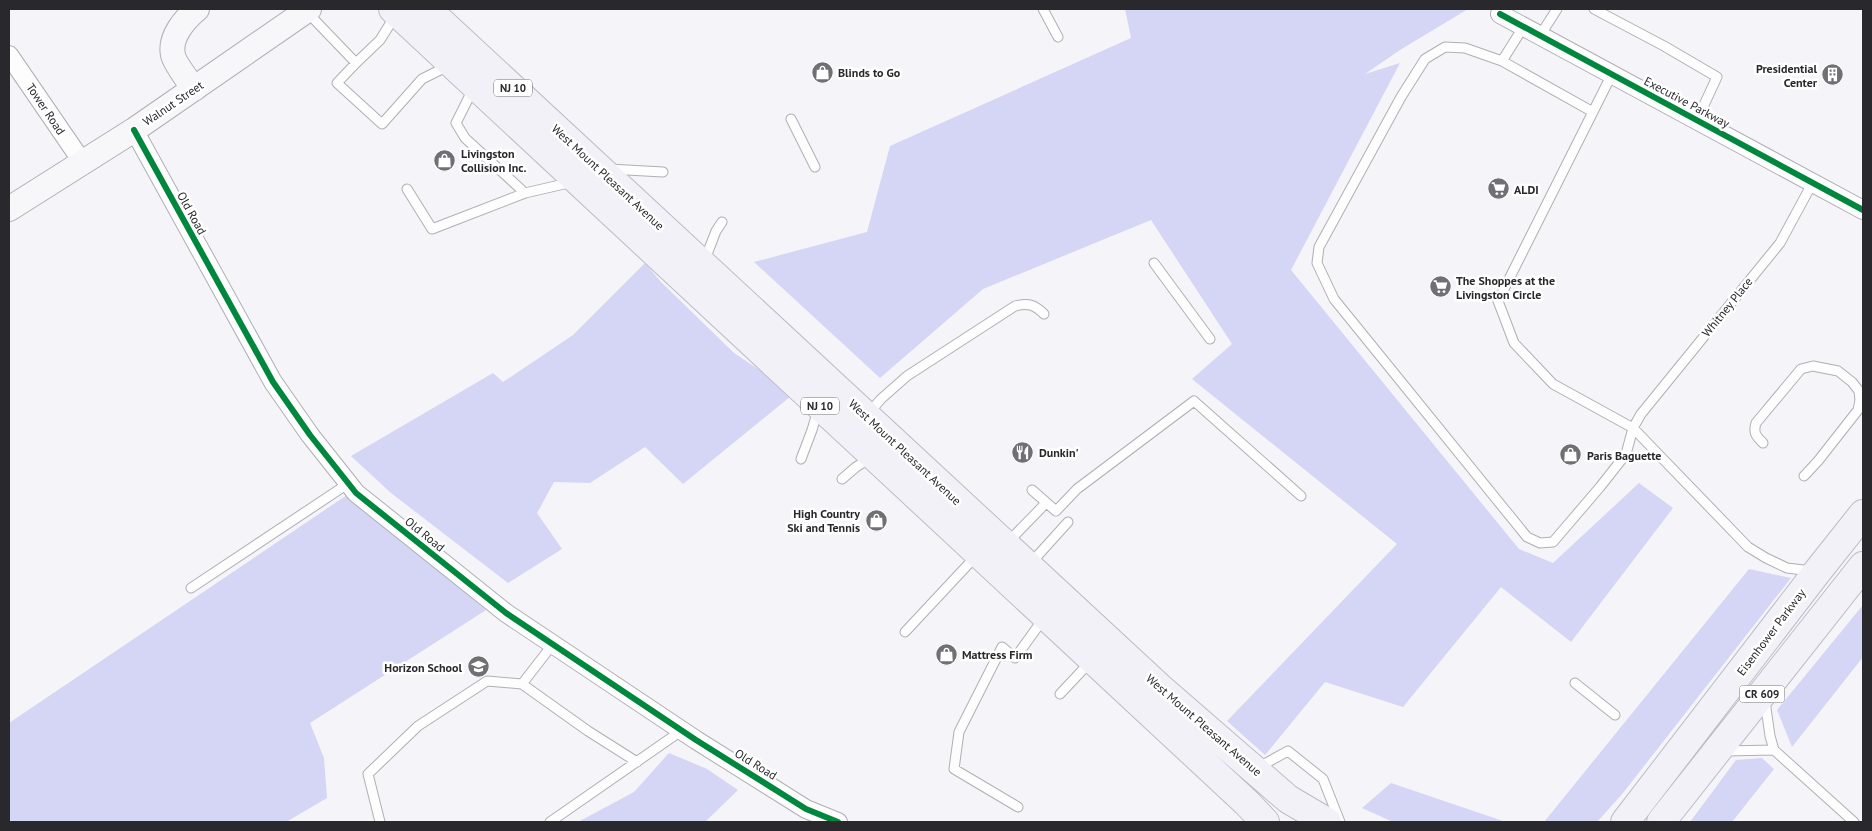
<svg xmlns="http://www.w3.org/2000/svg" width="1872" height="831" font-family="'PT Sans',sans-serif">
  <style>
    .green { fill: #d5d5f5 }
    .lines { fill: none; stroke-linecap: round; stroke-linejoin: round }
    .lane-casing { stroke: #afafb4; stroke-width: 11 }
    .street-casing { stroke: #afafb4; stroke-width: 20 }
    .secondary-casing { stroke: #afafb4; stroke-width: 26 }
    .primary-casing { stroke: #bcbcc7; stroke-width: 30 }
    .lane { stroke: #fdfdfe; stroke-width: 9 }
    .street { stroke: #fdfdfe; stroke-width: 18 }
    .secondary { stroke: #f7f7fa; stroke-width: 24 }
    .primary { stroke: #f2f1f7; stroke-width: 28 }
    .cycleway-casing { stroke: #fff; stroke-width: 9 }
    .cycleway { stroke: #00873e; stroke-width: 6 }
    .labels { text-anchor: middle; dominant-baseline: central; stroke-width: 5; stroke-linejoin: round; paint-order: stroke }
    .shield { fill: #fff; stroke: #69696c; stroke-width: 1 }
    .shield-label { font-size: 11px; font-weight: bold; fill: #29292d }
    .poi-label { font-size: 12px; font-weight: bold; fill: #29292d; stroke: #fff; text-anchor: start }
    .street-label { font-size: 12px; fill: #29292d; stroke: #fff }
  </style>
  <rect width="100%" height="100%" fill="#f4f4f9"/>
  <!-- green -->
  <path class="green" d="M1125,9h343l-68,41 -35,24 35,-11 -109,207 228,279 34,14 86,-80 34,25 -102,134 -70,-55 -98,120 -78,-25 -60,73 -38,-34 170,-177 -205,-165 40,-35 -81,-124 -168,69 -103,89 -126,-116 113,-30 23,-86 241,-108z
    M645,263l16,19 73,71 39,26 18,17 -108,88 -38,-37 -55,36 -36,-1 -17,31 25,36 -54,34 -117,-90 -40,-37 142,-83 10,9 70,-47z
    M347,495l139,115 -176,113 14,35 3,40 -41,24h-277v-99z
    M1749,569l42,9 -168,215 -26,29h-53z
    M1863,605v52l-71,90 -15,-37z
    M669,753l38,16 31,21 -33,32h-127l56,-30z
    M1762,758l12,11 -42,53h-42l46,-62z
    M1391,783l115,39h-113l-31,-14z"/>
  <g class="lines">
    <defs>
      <path id="lane" d="M1043,9l15,28
        M1594,9l70,37 53,31 -20,43
        M306,11l50,52 24,-23 15,-24
        M1541,34l16,-25
        M1502,61l22,-35
        M356,63l-19,20 45,41 40,-45 26,-13
        M1612,74l-114,227 16,42 39,41 80,44 115,119 18,11 21,10 25,3
        M1593,112l-91,-51 -37,-13 -20,-1 -20,12 -24,38 -82,150 -2,16 17,36 193,238 13,6 13,-1 47,-55 26,-33 7,-26 8,-14 139,-171 33,-61
        M791,119l24,48
        M609,169l54,3
        M407,189l25,40 93,-36 -60,-55 -9,-15 17,-34
        M525,193l48,-11
        M704,262l12,-31 6,-9
        M1154,263l56,76
        M868,414l13,-15 26,-23 108,-70c13,-3 19,-2 29,8
        M1763,443c-7,-7 -10,-10 -7,-20l45,-54 12,-3 25,5 14,11 7,9 1,9 -2,10 -40,51 -14,15
        M801,459l11,-29 6,-20
        M842,479l14,-12 16,-10
        M1032,490l24,21 21,-22 117,-88 107,95
        M1008,542l38,-39
        M1030,564l38,-42
        M191,588l158,-105
        M905,632l71,-76
        M1575,683l40,32
        M522,684l66,47 49,31
        M1060,694l31,-33
        M1765,701l5,35 4,14 80,72
        M1725,751l49,-1
        M1257,768l31,-17 35,28 17,43
        M1018,807l-64,-38 5,-37 43,-85 13,11 29,-40
        M380,822l-12,-48 50,-48 69,-45 35,3 31,-40
        M550,822l131,-91"/>
      <path id="street" d="M1500,14l363,196
        M9,55l74,108
        M134,130l139,252 37,53 46,58 150,120 190,127 110,69 32,13"/>
      <path id="secondary" d="M194,89c-5,-7 -20,-27 -21,-34 -4,-18 12,-36 24,-46
        M9,209l125,-79 175,-121"/>
      <path id="primary" d="M393,9l854,794 18,19
        M427,9l732,678 129,112 39,23
        M1625,822l192,-250 46,-58
        M1661,822l202,-256"/>
    </defs>
    <!-- lane casing -->
    <use href="#lane" class="lane-casing"/>
    <!-- street casing -->
    <use href="#street" class="street-casing"/>
    <!-- secondary casing -->
    <use href="#secondary" class="secondary-casing"/>
    <!-- primary casing -->
    <use href="#primary" class="primary-casing"/>
    <!-- lane -->
    <use href="#lane" class="lane"/>
    <!-- street -->
    <use href="#street" class="street"/>
    <!-- secondary -->
    <use href="#secondary" class="secondary"/>
    <!-- primary -->
    <use href="#primary" class="primary"/>
    <defs>
      <path id="cycleway" d="M1500,14l363,196
        M134,130l139,252 37,53 46,58 150,120 190,127 110,69 32,13"/>
    </defs>
    <!-- cycleway casing -->
    <use href="#cycleway" class="cycleway-casing"/>
    <!-- cycleway -->
    <use href="#cycleway" class="cycleway"/>
  </g>
  <!-- icons -->
  <defs>
    <symbol id="shop-disc" viewBox="-11 -11 22 22"><circle r="9.5" fill="#707074" stroke="#fff"/><path d="M-5-2.5h2.3a2.7 3.5 0 0 1 5.4 0H5L5.5 6h-11ZM-1.5-2.5h3a1.5 2.3 0 0 0-3 0Z" fill="#fff"/></symbol>
    <symbol id="building-disc" viewBox="-11 -11 22 22"><circle r="9.5" fill="#707074" stroke="#fff"/><path d="M-4-6H4V6H1V3H-1V6H-4ZM-2.5-4.3h1.7v1.8h-1.7ZM.8-4.3h1.7v1.8H.8ZM-2.5-1h1.7V.8h-1.7ZM.8-1h1.7V.8H.8Z" fill="#fff"/></symbol>
    <symbol id="supermarket-disc" viewBox="-11 -11 22 22"><circle r="9.5" fill="#707074" stroke="#fff"/><path d="M-6-5.5h2.5l.6 2H6L4.5 2H-2.5L-4.4-4H-6ZM-1.5 3.2a1.3 1.3 0 1 0 .1 0ZM3 3.2a1.3 1.3 0 1 0 .1 0Z" fill="#fff"/></symbol>
    <symbol id="restaurant-disc" viewBox="-11 -11 22 22"><circle r="9.5" fill="#707074" stroke="#fff"/><path d="M-5-6h1v4h1v-4h1v4h1v-4h1v5L-1.5 .5V6h-2V.5L-5-1ZM5-6V6H3V1.5H1.5Q1.5-4 5-6Z" fill="#fff"/></symbol>
    <symbol id="school-disc" viewBox="-11 -11 22 22"><circle r="9.5" fill="#707074" stroke="#fff"/><path d="M0-5L7-2L0 1L-7-2ZM-4 1L0 2.5L4 1V4Q0 6-4 4Z" fill="#fff"/></symbol>
  </defs>
  <g fill-rule="evenodd">
    <use href="#shop-disc" x="810" y="60" width="25" height="25"/>
    <use href="#building-disc" x="1820" y="62" width="25" height="25"/>
    <use href="#shop-disc" x="432" y="148" width="25" height="25"/>
    <use href="#supermarket-disc" x="1486" y="176" width="25" height="25"/>
    <use href="#supermarket-disc" x="1428" y="274" width="25" height="25"/>
    <use href="#restaurant-disc" x="1010" y="440" width="25" height="25"/>
    <use href="#shop-disc" x="1558" y="442" width="25" height="25"/>
    <use href="#shop-disc" x="864" y="508" width="25" height="25"/>
    <use href="#shop-disc" x="934" y="642" width="25" height="25"/>
    <use href="#school-disc" x="466" y="654" width="25" height="25"/>
  </g>
  <g class="labels">
    <!-- shield labels -->
    <g class="shield">
      <rect x="494" y="79.5" width="38" height="17" rx="4"/>
      <rect x="801" y="397.5" width="38" height="17" rx="4"/>
      <rect x="1739.5" y="685.5" width="45" height="17" rx="4"/>
    </g>
    <g class="shield-label">
      <text x="513" y="88">NJ 10</text>
      <text x="820" y="406">NJ 10</text>
      <text x="1762" y="694">CR 609</text>
    </g>
    <!-- poi labels -->
    <g class="poi-label">
      <text x="1817" y="68" text-anchor="end">Presidential<tspan x="1817" dy="14">Center</tspan></text>
      <text x="838" y="72">Blinds to Go</text>
      <text x="461" y="153">Livingston<tspan x="461" dy="14">Collision Inc.</tspan></text>
      <text x="1514" y="189">ALDI</text>
      <text x="1456" y="280">The Shoppes at the<tspan x="1456" dy="14">Livingston Circle</tspan></text>
      <text x="1039" y="452">Dunkin'</text>
      <text x="1587" y="455">Paris Baguette</text>
      <text x="860" y="513" text-anchor="end">High Country<tspan x="860" dy="14">Ski and Tennis</tspan></text>
      <text x="962" y="654">Mattress Firm</text>
      <text x="462" y="667" text-anchor="end">Horizon School</text>
    </g>
    <!-- street labels -->
    <g class="street-label">
      <text transform="translate(1687 102) rotate(28)">Executive Parkway</text>
      <text transform="translate(173 103) rotate(-34)">Walnut Street</text>
      <text transform="translate(46 109) rotate(56)">Tower Road</text>
      <text transform="translate(608 177) rotate(43)">West Mount Pleasant Avenue</text>
      <text transform="translate(192 213) rotate(61)">Old Road</text>
      <text transform="translate(1727 307) rotate(-51)">Whitney Place</text>
      <text transform="translate(905 452) rotate(43)">West Mount Pleasant Avenue</text>
      <text transform="translate(425 534) rotate(39)">Old Road</text>
      <text transform="translate(1771 632) rotate(-53)">Eisenhower Parkway</text>
      <text transform="translate(1204 725) rotate(41)">West Mount Pleasant Avenue</text>
      <text transform="translate(756 764) rotate(32)">Old Road</text>
    </g>
  </g>
  <!-- border -->
  <rect width="1872" height="831" fill="none" stroke="#29292d" stroke-width="20"/>
</svg>
